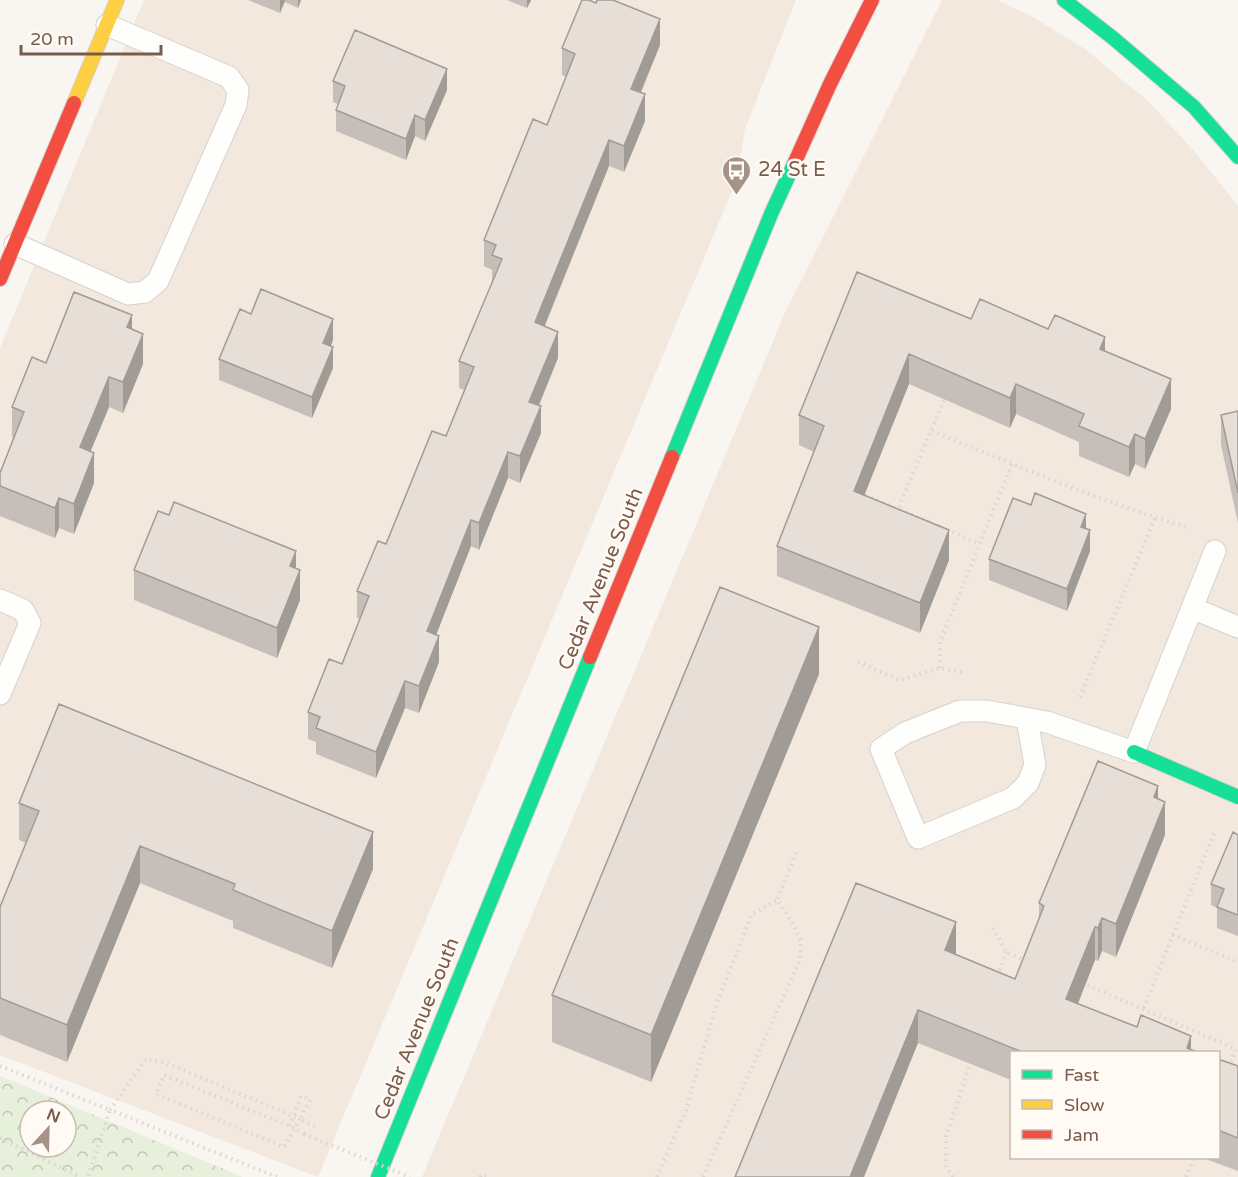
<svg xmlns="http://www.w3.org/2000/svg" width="1238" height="1177" font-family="'Varela Round',sans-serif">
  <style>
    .residential { fill: #f2e8de; fill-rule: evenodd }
    .park { fill: url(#park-crowns); fill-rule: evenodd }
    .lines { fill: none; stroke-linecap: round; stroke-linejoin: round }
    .lane-casing { stroke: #d7d1cb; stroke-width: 23 }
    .fast-casing { stroke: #d9d2cb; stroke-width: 16 }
    .slow-casing { stroke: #d9d2cb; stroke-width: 16 }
    .jam-casing { stroke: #d9d2cb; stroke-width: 16 }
    .path { stroke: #dcd5d0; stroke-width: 4; stroke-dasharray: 1.5 4.5; stroke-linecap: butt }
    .lane { stroke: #fefefd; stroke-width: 21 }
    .fast { stroke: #16e098; stroke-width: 14 }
    .slow { stroke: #ffcf43; stroke-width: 14 }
    .jam { stroke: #f24e42; stroke-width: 14 }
    .path-bridge { stroke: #dcd5d0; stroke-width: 4; stroke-dasharray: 1.5 4.5; stroke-linecap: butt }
    .wall { fill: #c6bfb9 }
    .shaded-wall { fill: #a19b96 }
    .building { fill: #e6ded7; stroke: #a19b96; stroke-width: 1.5 }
    .labels { text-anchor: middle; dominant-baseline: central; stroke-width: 5; stroke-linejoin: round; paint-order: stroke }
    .poi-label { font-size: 20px; fill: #7a5c4d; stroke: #fffaf3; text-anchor: start }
    .street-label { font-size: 20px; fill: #7a5c4d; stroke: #fffaf3 }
  </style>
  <defs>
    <pattern id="park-crowns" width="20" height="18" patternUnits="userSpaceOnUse" patternTransform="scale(1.5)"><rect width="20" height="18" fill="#e7f0db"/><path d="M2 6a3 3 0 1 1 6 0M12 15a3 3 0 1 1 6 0" fill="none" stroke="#c0c6b4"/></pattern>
  </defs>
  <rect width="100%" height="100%" fill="#f9f5f0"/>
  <!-- residential -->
  <path class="residential" d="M144,0h652l-51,129 -8,50 -419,998 -318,-122v-707z
    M942,0h55l34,16 54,33 63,52 47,51 43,54v971h-816l363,-864zM1012,1052h206v106h-206z"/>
  <!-- park -->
  <path class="park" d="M0,1076l243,101h-243zM30,1111h36v36h-36z"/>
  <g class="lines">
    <defs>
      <path id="lane" d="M15,244l113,50 17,-2 13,-11 78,-176 2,-15 -9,-13 -122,-52
        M0,600l23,10 7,13 -30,71
        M1192,608l46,19
        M1027,719l8,46 -7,18 -15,15 -95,40 -37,-89 24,-16 55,-22h27l60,11 87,30 81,-201"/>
      <path id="fast" d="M1064,0l49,38 81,69 44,50
        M672,457l99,-243 23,-50
        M1134,752l104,45
        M378,1177l212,-520"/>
      <path id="slow" d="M74,103l43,-103"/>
      <path id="jam" d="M794,164l36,-80 42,-84
        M0,279l74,-176
        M590,657l82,-200"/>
    </defs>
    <!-- lane casing -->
    <use href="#lane" class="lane-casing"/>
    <!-- fast casing -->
    <use href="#fast" class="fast-casing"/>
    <!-- slow casing -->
    <use href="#slow" class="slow-casing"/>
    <!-- jam casing -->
    <use href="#jam" class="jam-casing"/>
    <!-- path -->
    <path class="path" d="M932,431c85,35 170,71 258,97
      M860,493l38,16
      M929,522l-31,-13 48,-114
      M947,530l33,14
      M858,662l42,18 40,-12 25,5
      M940,668v-26l72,-178
      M1080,697l75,-179
      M993,928l13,24 21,9
      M1173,935l42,-104
      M998,976l8,-24
      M1082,983l154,66 -7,18
      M1144,1008l29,-73 65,27
      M0,1066l110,44 -22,67
      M290,1126l11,-30 9,4 -10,19 16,8
      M0,1138l80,39
      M277,1177l-167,-67 36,-51 20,4 134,56 -16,28 -128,-53 8,-19 126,51 14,8
      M480,1177l1,-2 8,2
      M657,1177l29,-67 30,-105 36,-91 25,-14
      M703,1177l97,-217 1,-20 -9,-18 -15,-22 20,-50
      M953,1177l-7,-11v-30l25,-75
      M1186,1177l8,-19"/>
    <!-- lane -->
    <use href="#lane" class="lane"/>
    <!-- fast -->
    <use href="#fast" class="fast"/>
    <!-- slow -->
    <use href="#slow" class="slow"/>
    <!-- jam -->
    <use href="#jam" class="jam"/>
    <!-- path-bridge -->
    <path class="path-bridge" d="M304,1134l106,43"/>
  </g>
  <!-- wall -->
  <path class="wall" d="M248,0h53l-3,8 -13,-6 -5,11z
    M507,0h24l-4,8z
    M660,45l-19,48 4,28 -21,51 -15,-6 -64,160 13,32 -19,48 2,27 -21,50 -12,-5 -29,72 -8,-4 -35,89 3,27 -20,51 -14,-5 -29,70 -60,-24v-12l-8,-3v-27l34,-48 18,-45 -3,-1v-27l29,-47 60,-108 18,-46 -5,-2v-27l33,-79v-12l-8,-4v-26l63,-115 19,-48 -4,-2v-27z
    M333,81l114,9 -22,51 -10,-5 -9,24 -70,-29v-21l2,-6 -5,-2z
    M251,314l82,26 -2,6 2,22 -21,50 -93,-38v-21z
    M971,319l77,10 57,22 66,58 -26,60 -10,-5 -6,13 -50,-21v-14l-63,-28 -6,14 -101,-44 -45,111 85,65 -29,73 -143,-57v-30l37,-94 -15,-7v-30z
    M132,329l11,35 -20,49 -14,-6 -19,45 4,31 -20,51 -15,-6 -4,10 -55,-22v-43l14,-35 -2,-1v-30l34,-44z
    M1238,411v112l-17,-78v-30z
    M1086,529l4,22 -23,60 -78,-31v-21z
    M296,568l4,32 -23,58 -143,-58v-30z
    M819,674l-168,408 -99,-40v-47z
    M1158,799l7,36 -49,122 -14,-6 -4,10 -3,-1 -17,44 122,49h-189v27l-93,-37 -62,-160 100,72 59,24 24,-60v-16z
    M19,803l354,66 -41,99 -99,-40v-7l-93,-38 -73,179 -67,-27v-128l26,-64 -7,-3z
    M1238,835v101l-21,-8v-20l-6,-3v-21z
    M1218,1059l20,7v105l-35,-13h15z"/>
  <!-- shaded-wall -->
  <path class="shaded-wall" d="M280,0h5l-5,13z
    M298,0h3l-3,8z
    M527,0h4l-4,8z
    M660,19v26l-29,70v-26z
    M447,69v21l-22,51v-21z
    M645,94v27l-21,51v-26z
    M415,115v21l-9,24v-21z
    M609,140v26l-74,183v-27z
    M132,315v30l-5,-18z
    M333,319v21l-10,24v-21z
    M558,332v26l-29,70v-26z
    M143,334v30l-20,49v-31z
    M1105,337v30l-5,-18z
    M333,347v21l-21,50v-21z
    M909,354v30l-55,137v-30z
    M109,377v30l-29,70v-30z
    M1171,379v30l-26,60v-30z
    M1016,384v30l-6,14v-30z
    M541,406v27l-21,50v-27z
    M1135,434v30l-6,13v-30z
    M508,452v26l-29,72v-27z
    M94,453v30l-20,51v-30z
    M59,498v30l-4,10v-30z
    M1086,514v21l-5,-8z
    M471,520v26l-44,112v-27z
    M949,530v30l-29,73v-30z
    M1090,530v21l-23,60v-22z
    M296,551v28l4,-9v30l-23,58v-30l13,-62z
    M819,627v47l-168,408v-47z
    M439,636v26l-20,51v-27z
    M405,681v27l-29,70v-26z
    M1158,786v33l-4,-22z
    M1165,802v33l-49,122v-33z
    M373,832v37l-41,99v-37z
    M140,846v37l-73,179v-37z
    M1102,918v33l-4,10v-33z
    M956,922v33l-11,-5z
    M1095,927v33l-29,73v-34z
    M918,1010v33l-54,134h-14z
    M1191,1036v17l-4,-5z"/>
  <!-- building -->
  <path class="building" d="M582,0h7l7,3 1,-3h16l47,19 -29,70 14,5 -21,52 -15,-6 -74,182 23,10 -29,70 12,4 -21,50 -12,-4 -29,71 -8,-3 -44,111 12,5 -20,50 -14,-5 -29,71 -60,-24 4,-11 -12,-5 21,-53 13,5 27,-68 -12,-5 21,-50 8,3 46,-113 14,5 28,-69 -15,-6 43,-102 -10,-4 4,-10 -12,-5 49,-121 14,6 28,-71 -13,-6z
    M355,30l92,39 -22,51 -10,-5 -9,24 -70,-29 9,-24 -12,-5z
    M857,272l114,47 9,-20 68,30 7,-14 50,22 -5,12 71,30 -26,60 -10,-5 -6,13 -50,-21 5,-12 -68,-30 -6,14 -101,-44 -55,137 95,39 -29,73 -143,-57 47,-120 -25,-11z
    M261,289l72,30 -10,24 10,4 -21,50 -93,-38 21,-50 11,5z
    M74,292l58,23 -5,12 16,7 -20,48 -14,-5 -29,70 14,6 -20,51 -15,-6 -4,10 -55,-22v-13l24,-61 -12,-5 20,-50 14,6z
    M1238,411v82l-17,-78z
    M1035,493l51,21 -5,13 9,3 -23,59 -78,-30 24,-61 18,7z
    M174,502l122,49 -6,15 10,4 -23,58 -143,-58 24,-59 11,4z
    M720,587l99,40 -168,408 -99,-40z
    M59,704l314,128 -41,99 -99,-41 2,-6 -95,-38 -73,179 -67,-27v-91l39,-96 -20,-8z
    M1098,761l60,25 -4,11 11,5 -49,122 -14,-6 -4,10 -3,-1 -29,72 71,28 4,-12 50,21 -4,12 13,5h-175l-107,-43 -68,167h-115l121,-294 100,39 -11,28 70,29 29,-73 -5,-3z
    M1233,832l5,3v80l-21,-8 7,-18 -13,-5z
    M1218,1059l20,7v72l-20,-8z"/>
  <!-- icons -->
  <defs>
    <symbol id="bus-pin" viewBox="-11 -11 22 30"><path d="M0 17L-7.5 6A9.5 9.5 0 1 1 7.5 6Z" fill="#a69286" stroke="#fffaf3"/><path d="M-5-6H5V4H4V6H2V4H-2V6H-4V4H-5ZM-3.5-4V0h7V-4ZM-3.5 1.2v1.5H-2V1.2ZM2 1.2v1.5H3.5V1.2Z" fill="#fff"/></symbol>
  </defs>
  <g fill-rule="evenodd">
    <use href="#bus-pin" x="720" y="154" width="33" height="45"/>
  </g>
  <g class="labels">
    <!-- poi labels -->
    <g class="poi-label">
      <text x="758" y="170">24 St E</text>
    </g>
    <!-- street labels -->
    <g class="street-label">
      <text transform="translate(601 579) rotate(-68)">Cedar Avenue South</text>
      <text transform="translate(417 1029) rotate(-68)">Cedar Avenue South</text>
    </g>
  </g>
  <!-- legend -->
  <rect x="1010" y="1051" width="210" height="108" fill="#fffaf3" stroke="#cabbb1" stroke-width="1.5"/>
  <rect x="1022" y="1070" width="30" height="9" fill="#16e098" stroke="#cabbb1" stroke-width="1.5"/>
  <text x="1064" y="1081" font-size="18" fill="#7a5c4d">Fast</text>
  <rect x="1022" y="1100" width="30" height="9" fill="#ffcf43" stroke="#cabbb1" stroke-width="1.5"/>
  <text x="1064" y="1111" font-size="18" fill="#7a5c4d">Slow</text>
  <rect x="1022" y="1130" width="30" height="9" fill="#f24e42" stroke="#cabbb1" stroke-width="1.5"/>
  <text x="1064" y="1141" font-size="18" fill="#7a5c4d">Jam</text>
  <!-- north arrow -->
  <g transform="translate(48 1129) rotate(22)"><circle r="28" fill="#fffaf3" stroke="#cabbb1" stroke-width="1.5"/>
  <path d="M0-4.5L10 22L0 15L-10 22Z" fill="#a69286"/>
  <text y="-9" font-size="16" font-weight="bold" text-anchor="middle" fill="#7a5c4d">N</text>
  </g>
  <!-- scale -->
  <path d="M21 45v9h140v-9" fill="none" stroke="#7a5c4d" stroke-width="3"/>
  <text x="30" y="45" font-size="18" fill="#7a5c4d" stroke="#fffaf3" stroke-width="4.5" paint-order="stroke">20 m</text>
</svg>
